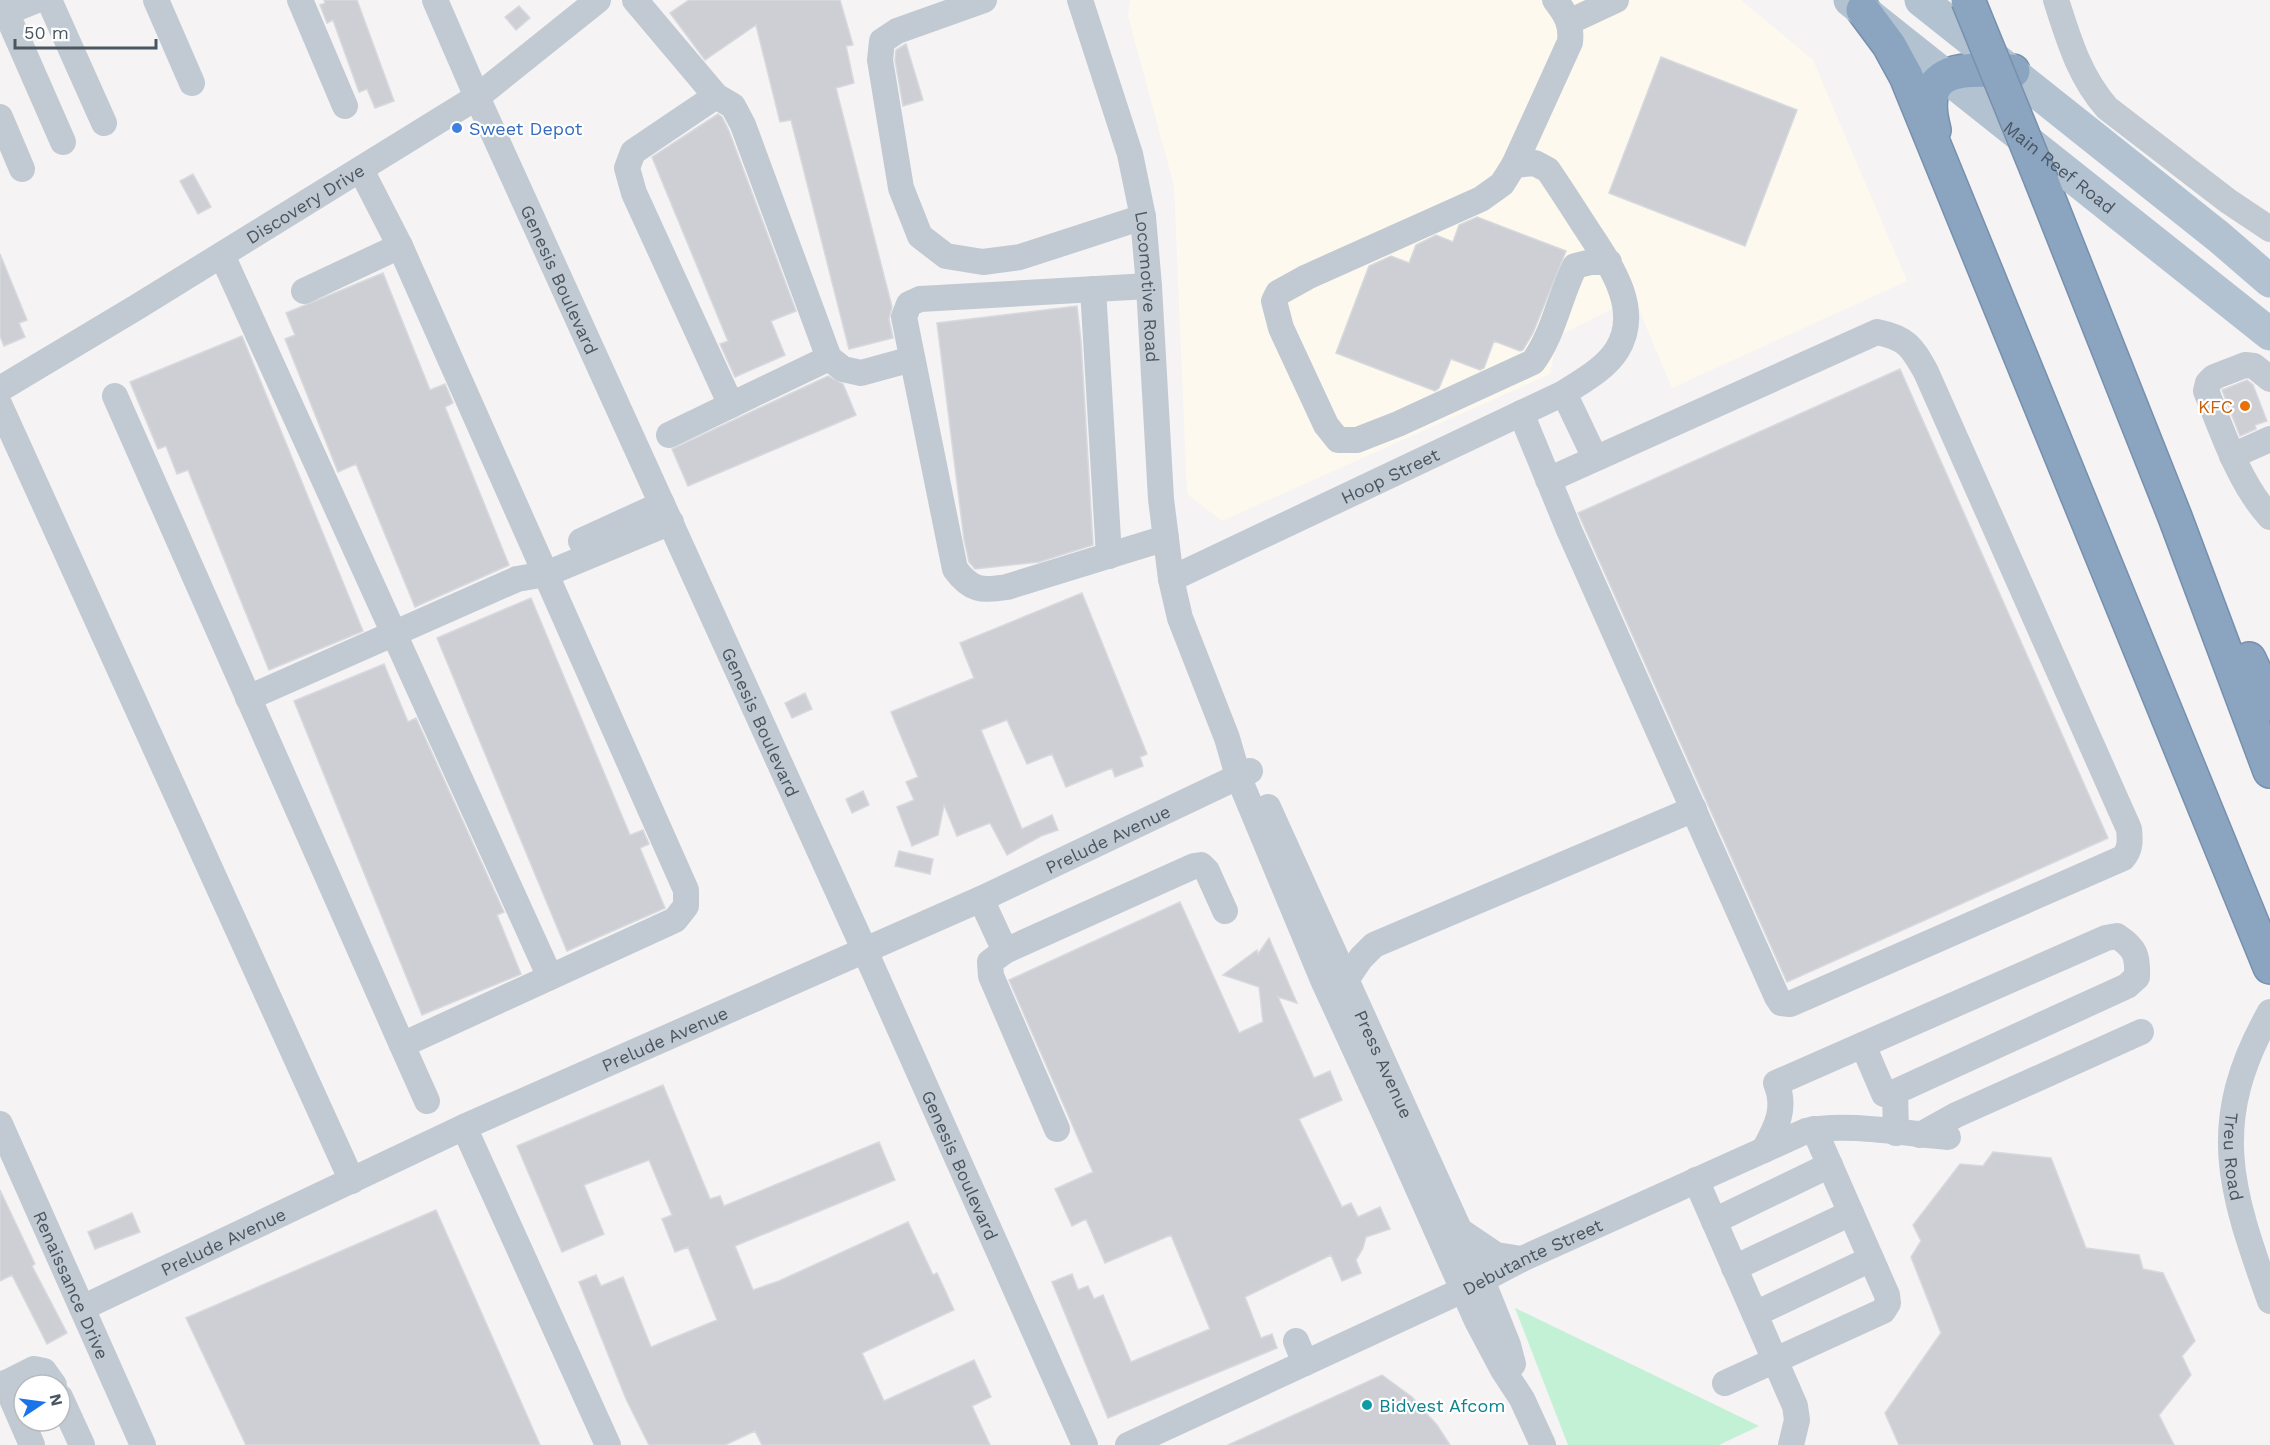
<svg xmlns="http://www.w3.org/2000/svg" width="2270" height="1445" font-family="'Work Sans',sans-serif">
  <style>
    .commercial { fill: #fdf9ef }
    .green { fill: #c3f1d5 }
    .building { fill: #cdcfd5; stroke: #d7d9de; stroke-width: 1.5 }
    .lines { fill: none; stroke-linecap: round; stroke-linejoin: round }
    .highway-casing { stroke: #7690ad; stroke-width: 36 }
    .minor { stroke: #c1cad2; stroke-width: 26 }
    .major { stroke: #b3c2d1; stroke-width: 33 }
    .highway { stroke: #8ba5c1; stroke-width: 33 }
    .highway-bridge-casing { stroke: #7690ad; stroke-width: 36; stroke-linecap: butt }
    .highway-bridge { stroke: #8ba5c1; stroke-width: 33 }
    .shop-dot { fill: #3f7fe0; stroke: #fff; stroke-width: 2 }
    .food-dot { fill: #e8710a; stroke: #fff; stroke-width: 2 }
    .culture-dot { fill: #0f9aa8; stroke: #fff; stroke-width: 2 }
    .labels { text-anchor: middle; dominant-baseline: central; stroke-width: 4.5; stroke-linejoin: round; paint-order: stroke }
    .shop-label { font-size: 18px; fill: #366cbe; stroke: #fff; text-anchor: start }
    .street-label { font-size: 18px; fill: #4a5661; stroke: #fff }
    .food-label { font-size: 18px; fill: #c56008; stroke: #fff; text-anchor: end }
    .culture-label { font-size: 18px; fill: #0d838f; stroke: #fff; text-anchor: start }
  </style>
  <rect width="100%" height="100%" fill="#f5f3f3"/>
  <!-- commercial -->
  <path class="commercial" d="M1130,0h611l72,60 94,221 -235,107 -38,-90 -76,38 -8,38 -328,147 -35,-27 -13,-308 -46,-170z"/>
  <!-- green -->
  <path class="green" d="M1515,1308l244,118 -40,19h-151z"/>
  <!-- building -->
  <path class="building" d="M324,0h33l37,101 -19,7 -8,-19 -8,3 -26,-72 -6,3 -7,-18 5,-2z
    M689,0h151l13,45 -7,1 8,37 -18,5 56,219 -3,12 4,19 -44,11 -58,-229 -11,2 -24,-97 -51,35 -35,-47z
    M519,6l11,12 -14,12 -11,-13z
    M906,44l17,56 -20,6 -8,-46 1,-10z
    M1661,57l136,53 -52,136 -136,-53z
    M718,114l4,3 7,14 67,180 -25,10 14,34 -50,22 -15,-33 8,-3 -76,-184z
    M193,174l18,33 -13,7 -18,-33z
    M1477,217l89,34 -33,82 -10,17 -3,1 -26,-10 -10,27 -4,2 -29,-11 -12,29 -4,3 -99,-38 33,-87 22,-10 18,7 7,-18 20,-10 17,7 6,-17z
    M0,254l27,66 -8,3 6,14 -21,9 -4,-10z
    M383,273l47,117 15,-6 8,19 -8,4 64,158 -94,42 -59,-143 -18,8 -53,-133 10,-4 -9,-22z
    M1077,306l4,35 12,204 -54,17 -64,7 -6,-7 -5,-23 -27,-216z
    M242,336l121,295 -94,39 -81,-200 -11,4 -11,-28 -8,3 -28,-67z
    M1900,369l208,469 -321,144 -209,-469z
    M828,376l15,8 13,31 -168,71 -16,-37z
    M2247,380l6,5 14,36 -12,4 1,4 -16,7 -18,-46z
    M1082,593l65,161 -7,3 3,9 -28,11 -3,-9 -46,19 -14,-33 -25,10 -20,-44 -26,10 41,99 30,-14 6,15 -17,6 -34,19 -17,-32 -33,13 -13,-31 -6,30 -26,11 -15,-39 17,-7 -8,-18 12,-5 -27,-65 83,-34 -14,-35z
    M531,598l99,237 13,-5 6,14 -9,4 25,60 -98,43 -130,-313z
    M384,664l24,58 8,-4 88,194 -7,3 24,59 -99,41 -128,-314z
    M805,693l7,16 -20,9 -7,-15z
    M863,791l6,14 -17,8 -6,-14z
    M899,851l34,8 -3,15 -35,-8z
    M1180,902l59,131 24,-11 -4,-35 -36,-12 34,-25 1,4 11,-16 28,65 -19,-6 36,81 16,-7 12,29 -43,19 43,88 9,-4 7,14 22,-10 10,22 -24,8 -3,11 -7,12 5,13 -19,8 -11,-26 -86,42 16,41 11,-4 5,14 -169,70 -56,-136 20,-8 6,16 10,-4 6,13 9,-4 28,67 79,-33 -39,-94 -66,28 -19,-44 -14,7 -17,-37 38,-17 -84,-192z
    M663,1085l47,114 10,-3 4,10 155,-64 16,38 -160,66 18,44 26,-9 129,-59 25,53 4,-2 17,37 -92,43 22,48 90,-41 17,37 -19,9 18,39h-228l-7,-14 -30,14h-76l-23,-46 -47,-117 17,-7 5,11 22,-9 28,70 66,-27 -29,-73 -13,5 -13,-33 10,-4 -23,-55 -65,25 20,49 -42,18 -45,-106z
    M1993,1152l58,6 35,90 53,7 4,14 20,4 32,68 -13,15 9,19 -32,40 15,30h-275l-14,-32 56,-80 -30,-76 10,-16 -8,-16 47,-61 23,2z
    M0,1190l35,74 -3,2 35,67 -20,11 -35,-69 -12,6z
    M436,1210l104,235h-294l-60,-127z
    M132,1213l8,19 -45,17 -7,-17z
    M1382,1375l30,22 25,28 13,20h-222z"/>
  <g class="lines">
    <defs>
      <path id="highway" d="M1863,10l26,35 17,31 364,891
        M1934,130c-18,-68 32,-60 79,-59
        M2042,182l133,335 95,254
        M2249,659l21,45"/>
    </defs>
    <!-- highway casing -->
    <use href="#highway" class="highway-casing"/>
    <!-- minor -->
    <g class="minor">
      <path d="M49,0l55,123"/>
      <path d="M156,0l36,83"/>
      <path d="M300,0l45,106"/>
      <path id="s1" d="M435,0l42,97 388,854 220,494"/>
      <path d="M635,0l81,96"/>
      <path d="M984,0l-87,31 -15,10 -2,19 21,128 19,48 26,20 37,6 37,-5 123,-40"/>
      <path id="s2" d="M1080,0l50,154 13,63 6,69 12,213 10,80 9,39 47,120 11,38 85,204 69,150 85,191 26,49 19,29 21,46"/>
      <path d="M2056,0c13,40 23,76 51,108l121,93 42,28"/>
      <path d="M6,12l57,130"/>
      <path d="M0,15l37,-15"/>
      <path d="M1569,22l47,-22"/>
      <path d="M0,117l22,52"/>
      <path d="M1514,165l56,-123c2,-18 -4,-28 -15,-42"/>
      <path d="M361,170l39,76 286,644v16l-11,14 -273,125 25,56"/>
      <path d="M222,255l328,722"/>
      <path d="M1149,286l-229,13 -11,5 -5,13 51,252c16,22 27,22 52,18l159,-49"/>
      <path d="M1093,289l16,267"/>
      <path d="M304,291l96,-45"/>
      <path d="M2270,379l-16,-13 -9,-1 -31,12 -6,6 -2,8c17,42 33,92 64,126"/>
      <path id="s3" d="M0,389l137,-82 340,-210 121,-97"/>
      <path d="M1564,393l31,65"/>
      <path d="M115,396l287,649"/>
      <path d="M731,405l98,-47"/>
      <path d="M0,406l352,775"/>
      <path d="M1521,413l48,117 208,467 4,6 9,1 23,-10 310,-136c8,-9 7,-18 6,-29l-203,-457c-14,-25 -19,-34 -49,-40l-329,148"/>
      <path d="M669,435l62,-30 -97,-212 -7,-25 6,-16 83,-56 17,10 10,19 86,233 14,11 18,4 51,-14"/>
      <path d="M2232,456l38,-17"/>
      <path d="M581,541l81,-37"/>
      <path id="s4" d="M1171,579l393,-186c18,-12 41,-24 53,-43 26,-42 -9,-88 -31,-122 -13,-20 -25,-39 -38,-58l-13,-7 -21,2 -12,19 -21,15 -174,78 -29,16 -4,8 7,27 45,97 12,15h19l41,-16 135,-62c21,-29 26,-64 42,-96l16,-4h18"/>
      <path d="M248,698l269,-119 29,-5 125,-52"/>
      <path id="s5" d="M1268,807l214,473 26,65 5,19"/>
      <path d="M981,899l24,52 189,-85 7,-1 6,6 18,40"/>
      <path d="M1005,951l-15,11 1,14 66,153"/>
      <path d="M1346,980l15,-22 13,-13 320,-136"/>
      <path id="s6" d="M2270,1012c-63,111 -40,177 0,289"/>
      <path d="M1863,1045l21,49 10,3"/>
      <path id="s7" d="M0,1124l143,321"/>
      <path d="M464,1127l144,318"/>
      <path d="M1920,1135l36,-20 185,-83"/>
      <path d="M1764,1150c12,-22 23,-42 12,-67l330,-145 11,-2c18,12 21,19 20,41l-10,9 -232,106 1,41"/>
      <path d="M1696,1180l99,226 2,14 -6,25"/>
      <path d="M1714,1221l116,-56"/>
      <path d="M1459,1230l37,25 26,4"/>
      <path d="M1734,1268l117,-55"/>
      <path id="s8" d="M82,1308l382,-181 517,-228 269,-128"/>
      <path d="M1755,1314l116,-55"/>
      <path d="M1296,1341l9,22"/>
      <path d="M5,1383l27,62"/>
      <path d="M1725,1383l158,-72 5,-8 -1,-8 -73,-166"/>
      <path d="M0,1386l34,-17 10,2 10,14"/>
      <path d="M60,1397l22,48"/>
      <path id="s9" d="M1128,1445l335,-155 59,-31 284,-128c40,-9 100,3 142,6"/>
    </g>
    <!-- major -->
    <g class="major">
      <path id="s10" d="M1850,0l420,334"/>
      <path d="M1921,0l298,237 51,44"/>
    </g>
    <!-- highway -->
    <use href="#highway" class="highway"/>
    <defs>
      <path id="highway-bridge" d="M1968,0l74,182"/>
    </defs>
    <!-- highway-bridge casing -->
    <use href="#highway-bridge" class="highway-bridge-casing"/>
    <!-- highway-bridge -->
    <use href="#highway-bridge" class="highway-bridge"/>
  </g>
  <!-- markers -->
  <circle class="shop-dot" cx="457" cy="128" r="6"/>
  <circle class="food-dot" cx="2245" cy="406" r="6"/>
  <circle class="culture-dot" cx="1367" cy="1405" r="6"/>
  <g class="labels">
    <!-- shop labels -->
    <g class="shop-label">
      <text x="469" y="128">Sweet Depot</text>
    </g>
    <!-- street labels -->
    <g class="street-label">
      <text stroke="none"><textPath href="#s10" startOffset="268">Main Reef Road</textPath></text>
      <text stroke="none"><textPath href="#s3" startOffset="357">Discovery Drive</textPath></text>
      <text stroke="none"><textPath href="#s1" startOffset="306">Genesis Boulevard</textPath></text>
      <text stroke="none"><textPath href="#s2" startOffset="296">Locomotive Road</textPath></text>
      <text stroke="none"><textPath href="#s4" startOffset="242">Hoop Street</textPath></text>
      <text stroke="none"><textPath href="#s1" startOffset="792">Genesis Boulevard</textPath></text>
      <text stroke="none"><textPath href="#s8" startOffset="1128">Prelude Avenue</textPath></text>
      <text stroke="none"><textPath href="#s8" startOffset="642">Prelude Avenue</textPath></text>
      <text stroke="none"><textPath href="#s5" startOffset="282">Press Avenue</textPath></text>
      <text stroke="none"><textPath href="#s6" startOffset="152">Treu Road</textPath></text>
      <text stroke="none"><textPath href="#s1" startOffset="1278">Genesis Boulevard</textPath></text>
      <text stroke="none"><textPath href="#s8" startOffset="156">Prelude Avenue</textPath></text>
      <text stroke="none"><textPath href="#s9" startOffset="446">Debutante Street</textPath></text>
      <text stroke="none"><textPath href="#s7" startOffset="176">Renaissance Drive</textPath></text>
    </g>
    <!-- food labels -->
    <g class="food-label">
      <text x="2233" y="406">KFC</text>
    </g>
    <!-- culture labels -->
    <g class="culture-label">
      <text x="1379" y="1405">Bidvest Afcom</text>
    </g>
  </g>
  <!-- north arrow -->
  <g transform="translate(42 1403) rotate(77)"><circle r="28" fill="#ffffff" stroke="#b7bbc0" stroke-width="1.5"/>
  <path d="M0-4.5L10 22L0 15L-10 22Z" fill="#1a73e8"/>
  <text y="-9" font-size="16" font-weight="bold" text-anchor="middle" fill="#4a5661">N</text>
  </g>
  <!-- scale -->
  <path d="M15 39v9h141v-9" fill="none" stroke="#4a5661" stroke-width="3"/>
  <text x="24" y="39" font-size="18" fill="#4a5661" stroke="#ffffff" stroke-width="4.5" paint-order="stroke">50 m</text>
</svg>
